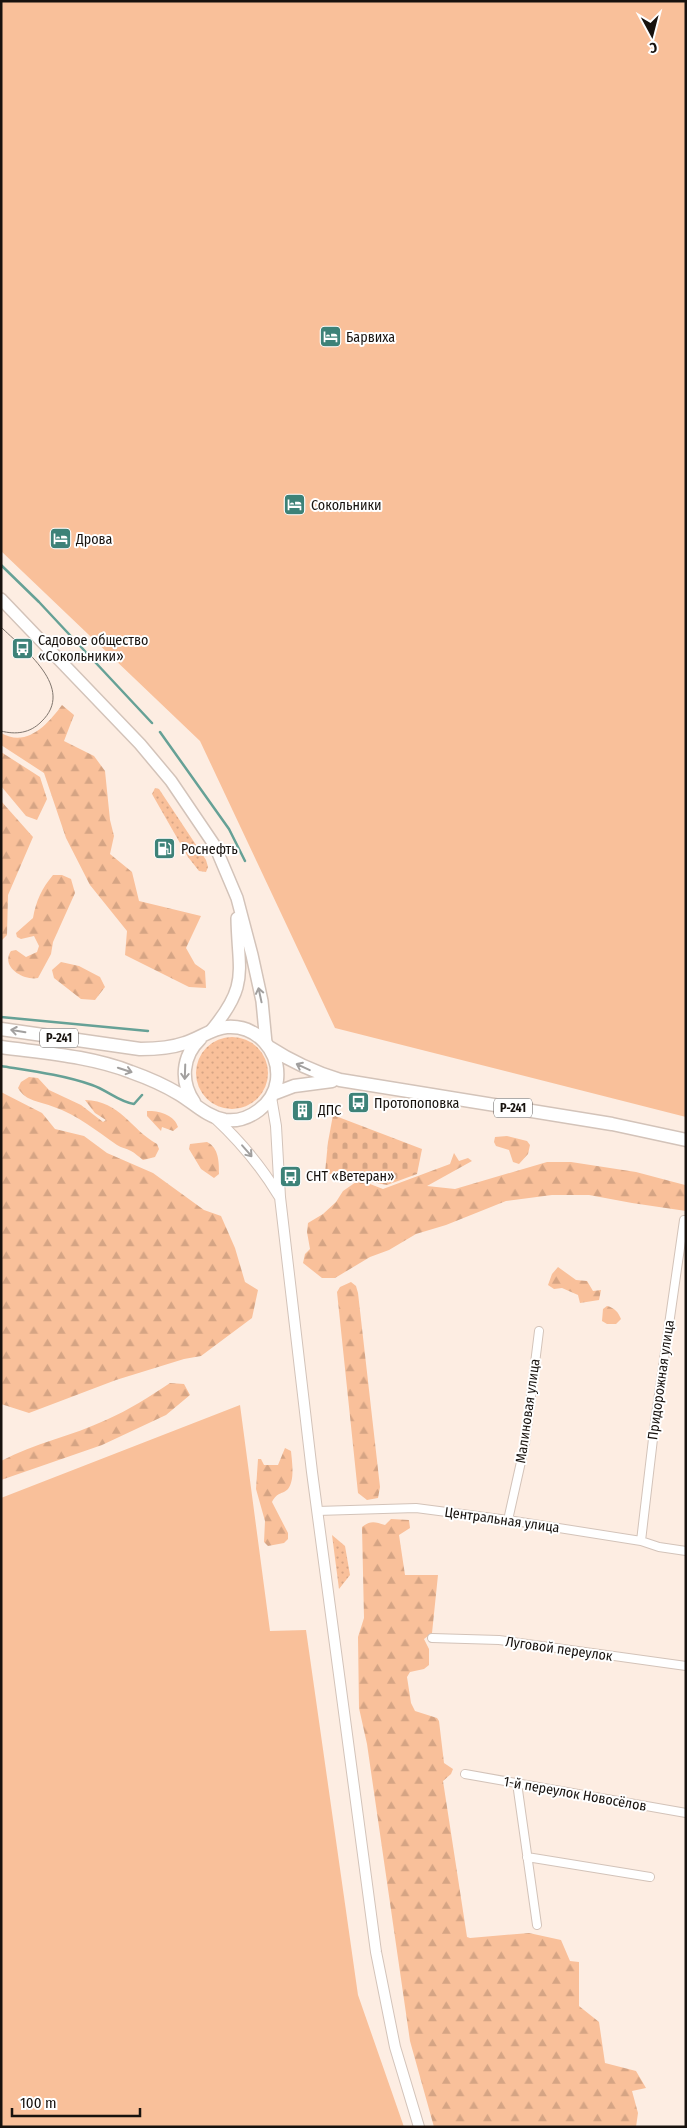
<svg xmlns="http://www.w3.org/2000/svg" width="687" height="2128" font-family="'Fira Sans Condensed',sans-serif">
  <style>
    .grass { fill: url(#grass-dots) }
    .forest { fill: url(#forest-firs) }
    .cemetery { fill: url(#cemetery-stones) }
    .garden { fill: #f9c09a }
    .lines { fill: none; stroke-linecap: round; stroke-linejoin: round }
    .stream { stroke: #66a196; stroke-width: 2.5 }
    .minor-casing { stroke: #d3c3b9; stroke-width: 10 }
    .secondary-casing { stroke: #d3c3b9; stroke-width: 12 }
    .primary-casing { stroke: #d3c3b9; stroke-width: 14 }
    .trunk-casing { stroke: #d3c3b9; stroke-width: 15 }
    .minor { stroke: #fff; stroke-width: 8 }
    .secondary { stroke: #fff; stroke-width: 10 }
    .primary { stroke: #fff; stroke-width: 11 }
    .trunk { stroke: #fff; stroke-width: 12 }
    .tram { stroke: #80766e; stroke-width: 1 }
    .oneway { stroke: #a2a09f }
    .labels { text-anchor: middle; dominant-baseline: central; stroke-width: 4; stroke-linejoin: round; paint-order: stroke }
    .shield { fill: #fff; stroke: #5d5956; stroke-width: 1 }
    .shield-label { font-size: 12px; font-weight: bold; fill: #17120e }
    .poi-label { font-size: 14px; fill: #17120e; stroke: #fff; text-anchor: start }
    .street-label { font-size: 14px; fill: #17120e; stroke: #fff }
  </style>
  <defs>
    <pattern id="grass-dots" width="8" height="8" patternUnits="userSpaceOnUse" patternTransform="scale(1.25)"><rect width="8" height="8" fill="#f9c09a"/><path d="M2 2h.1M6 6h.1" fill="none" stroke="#d5a484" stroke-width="1.8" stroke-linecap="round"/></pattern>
    <pattern id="forest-firs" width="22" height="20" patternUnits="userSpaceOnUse" patternTransform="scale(1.25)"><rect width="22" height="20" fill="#f9c09a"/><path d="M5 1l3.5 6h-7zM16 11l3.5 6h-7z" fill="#d5a484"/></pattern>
    <pattern id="cemetery-stones" width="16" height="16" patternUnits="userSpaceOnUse" patternTransform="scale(1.25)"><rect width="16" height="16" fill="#f9c09a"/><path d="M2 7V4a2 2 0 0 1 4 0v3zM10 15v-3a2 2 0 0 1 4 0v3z" fill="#d5a484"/></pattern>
  </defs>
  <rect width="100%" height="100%" fill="#fdede2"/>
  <!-- grass -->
  <path class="grass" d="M155,788l4,1 47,71 2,7 -2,5 -7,-1 -11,-14 -36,-63z
    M196 1073a36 36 0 1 1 72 0a36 36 0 1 1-72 0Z
    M332,1535l13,11 5,29 -11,14z"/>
  <!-- forest -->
  <path class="forest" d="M62,705l12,10 -10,26 30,15 11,15 5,49 4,16 -4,18 22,18 7,29 62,15 -15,32 9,16 10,7 1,17 -17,-1 -64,-32 2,-24 -37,-46 -24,-47 -22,-65 -43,-28v-12c26,15 47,-9 61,-28z
    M1,752l39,25 7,22 -10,21 -11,-4 -25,-30z
    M1,801l32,36 -25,58 -1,40 -6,6z
    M53,875h9l9,4 4,14 -22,49 -2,12 -13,24c-14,3 -38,-11 -27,-27l5,-1 10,7 11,-5 2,-6 -5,-10 -13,3 -4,-2 -1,-4 17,-15c3,-17 9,-30 20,-43z
    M61,962l18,4 21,11 5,10 -10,13 -14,-1 -27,-21 -2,-8z
    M29,1077l9,1 11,12 32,15 22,17 3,-2 -11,-7 -10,-13c36,1 45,29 72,44l2,5 -4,8 -12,3c-4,-3 -8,-7 -12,-9 -5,-3 -10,-3 -14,-6 -20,-14 -40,-30 -63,-38 -14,-6 -28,-5 -36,-19l3,-6z
    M1,1092l41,21 13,16 29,7 23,17 46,20 51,37 17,6 14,32 10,34 13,8 -6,28 -51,38 -17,3 -68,21 -87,33 -28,-9z
    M147,1111c11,-1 28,4 31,16l-5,4 -11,-4 -1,4 -14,-15z
    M507,1136l20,5 3,4 -2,9 -9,10 -6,-2 -4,-12 -13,-4 -2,-4 1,-5z
    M207,1142c12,6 12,20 12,32l-5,4 -13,-9 -12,-20 1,-5z
    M454,1153l5,8 9,-3 4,3 -45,25 28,3 92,-27h24l65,10 49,13 1,26 -54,-8 -43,-8h-37l-46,6 -60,24 -30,9 -27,16 -19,7 -35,21h-13l-19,-15 2,-9 5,-5 -3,-17 1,-9 15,-9 13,-12 7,-11 13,-9 14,2 13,5 67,-25z
    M558,1267l18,13 11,1 6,10 8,-1 -2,10 -19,3 -2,-8 -16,-7 -8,1 -6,-4 4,-11z
    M351,1282l5,4 2,7 22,194 -2,11 -11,2 -9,-7 -21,-201 3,-5z
    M607,1306c8,2 11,6 14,13l-5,5h-9l-5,-3 1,-12z
    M170,1383l14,1 6,11 -24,20 -64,30 -101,35v-19c34,-18 71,-25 105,-41 23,-10 43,-23 64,-37z
    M285,1448l6,3c1,11 4,29 -3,38 -6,6 -10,2 -16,13l16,31v6l-4,4 -16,3 -4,-4 1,-21 -9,-32 2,-30h3l3,6h14z
    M391,1519l18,1 1,8 -11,7 6,40h33l-6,58 -8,6 5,10v16l-5,4 -14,3 -3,5 4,26 4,8 22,7 2,3 5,42 9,6 -2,5 -8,7 24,156 3,1 59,-5 32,7 9,21 9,1v44l20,16 6,41 31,8 10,17 -14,3 6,22 -2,14h-202l-24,-86 -43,-297 -8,-36 -1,-71 6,-19 -2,-91c9,-7 13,-5 23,-2z"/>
  <!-- cemetery -->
  <path class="cemetery" d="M333,1115l89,34 -5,25 -30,11 -62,-12 3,-31z"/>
  <!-- garden -->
  <path class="garden" d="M1,1h685v1116l-351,-89 -135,-287 -199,-190z
    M240,1405l30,226 36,-1 52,365 46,132h-403v-629z"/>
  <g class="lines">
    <!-- stream -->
    <path class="stream" d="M1,565l38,37 113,121
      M160,732l69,97 16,32
      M1,1017l147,14
      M1,1066c31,5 62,9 91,19 15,5 27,17 42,19l8,-9"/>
    <defs>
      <path id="minor" d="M317,1511l99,-3 92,12 133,21 18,6 27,4
        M508,1520l17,-76 14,-113
        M641,1541l14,-119 29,-202
        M432,1638l67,2 187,26
        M465,1774l221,39
        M517,1783l20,142
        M527,1857l123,20"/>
      <path id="secondary" d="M271,1097l5,29 4,71 32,275 64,480 19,95 24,80
        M214,1117c26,24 47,49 65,79"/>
      <path id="primary" d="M1,599l139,145 31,37 44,65 22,52 15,57 10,46 4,42
        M210,1032c40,-48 28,-59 27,-114"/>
      <path id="trunk" d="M1,1029l139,20c15,0 31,-1 45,-6 14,-4 27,-15 42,-16 30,-2 53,24 50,53 -3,24 -28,43 -52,40 -18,-3 -31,-17 -46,-26 -15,-9 -31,-16 -48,-22 -41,-16 -87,-19 -130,-25
        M269,1047c23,15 45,25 71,33l272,44 74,16
        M273,1094l21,-8 38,-5
        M194,1102c-14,-20 -12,-46 6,-63"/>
    </defs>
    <!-- minor casing -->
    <use href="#minor" class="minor-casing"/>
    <!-- secondary casing -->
    <use href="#secondary" class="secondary-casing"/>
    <!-- primary casing -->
    <use href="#primary" class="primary-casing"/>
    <!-- trunk casing -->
    <use href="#trunk" class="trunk-casing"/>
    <!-- minor -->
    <use href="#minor" class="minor"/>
    <!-- secondary -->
    <use href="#secondary" class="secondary"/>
    <!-- primary -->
    <use href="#primary" class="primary"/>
    <!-- trunk -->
    <use href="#trunk" class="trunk"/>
    <!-- tram -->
    <path class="tram" d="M1,627c22,22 76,61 40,95 -11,11 -25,13 -40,9"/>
  </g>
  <!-- one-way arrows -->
  <defs><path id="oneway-shaft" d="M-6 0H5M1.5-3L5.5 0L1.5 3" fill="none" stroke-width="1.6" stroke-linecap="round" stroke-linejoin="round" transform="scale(1.25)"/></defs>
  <g class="oneway">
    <use href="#oneway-shaft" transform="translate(260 995) rotate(-102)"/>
    <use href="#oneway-shaft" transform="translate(18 1031) rotate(-171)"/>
    <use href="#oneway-shaft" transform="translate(303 1067) rotate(-155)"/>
    <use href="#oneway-shaft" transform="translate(125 1070) rotate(18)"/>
    <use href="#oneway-shaft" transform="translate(185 1072) rotate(92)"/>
    <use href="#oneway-shaft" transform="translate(247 1151) rotate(49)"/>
  </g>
  <!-- icons -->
  <defs>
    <symbol id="hotel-square" viewBox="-11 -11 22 22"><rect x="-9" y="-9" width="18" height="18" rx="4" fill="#3d8278" stroke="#fff"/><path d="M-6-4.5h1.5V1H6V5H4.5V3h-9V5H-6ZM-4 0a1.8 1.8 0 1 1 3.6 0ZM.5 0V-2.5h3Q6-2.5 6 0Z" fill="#fff"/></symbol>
    <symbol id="bus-square" viewBox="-11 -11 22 22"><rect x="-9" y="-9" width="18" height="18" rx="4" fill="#3d8278" stroke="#fff"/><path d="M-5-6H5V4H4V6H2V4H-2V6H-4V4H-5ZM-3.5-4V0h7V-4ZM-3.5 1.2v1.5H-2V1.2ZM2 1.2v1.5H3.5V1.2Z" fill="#fff"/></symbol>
    <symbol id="fuel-square" viewBox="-11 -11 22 22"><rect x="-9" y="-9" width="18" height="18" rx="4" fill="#3d8278" stroke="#fff"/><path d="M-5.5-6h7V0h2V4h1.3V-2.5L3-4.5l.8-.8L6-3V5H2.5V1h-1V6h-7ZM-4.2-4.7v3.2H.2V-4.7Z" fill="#fff"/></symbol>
    <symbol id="building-square" viewBox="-11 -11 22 22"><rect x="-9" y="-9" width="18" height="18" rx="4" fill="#3d8278" stroke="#fff"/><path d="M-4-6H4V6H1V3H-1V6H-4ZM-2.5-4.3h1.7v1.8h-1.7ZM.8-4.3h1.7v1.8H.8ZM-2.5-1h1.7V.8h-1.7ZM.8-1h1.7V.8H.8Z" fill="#fff"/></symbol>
  </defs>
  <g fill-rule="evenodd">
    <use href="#hotel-square" x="318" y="324" width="25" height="25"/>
    <use href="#hotel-square" x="282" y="492" width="25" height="25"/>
    <use href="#hotel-square" x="48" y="526" width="25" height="25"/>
    <use href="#bus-square" x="10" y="636" width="25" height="25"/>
    <use href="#fuel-square" x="152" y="836" width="25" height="25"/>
    <use href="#bus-square" x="346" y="1090" width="25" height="25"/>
    <use href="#building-square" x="290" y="1098" width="25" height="25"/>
    <use href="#bus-square" x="278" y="1164" width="25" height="25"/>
  </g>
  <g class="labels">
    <!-- shield labels -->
    <g class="shield">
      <rect x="40" y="1028.5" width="38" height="19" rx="4"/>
      <rect x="494" y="1098.5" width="38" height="19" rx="4"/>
    </g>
    <g class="shield-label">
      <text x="59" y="1038">Р-241</text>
      <text x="513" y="1108">Р-241</text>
    </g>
    <!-- poi labels -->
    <g class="poi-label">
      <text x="346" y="337">Барвиха</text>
      <text x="311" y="505">Сокольники</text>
      <text x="76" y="539">Дрова</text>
      <text x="38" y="640">Садовое общество<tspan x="38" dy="16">«Сокольники»</tspan></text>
      <text x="181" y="849">Роснефть</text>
      <text x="374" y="1103">Протопоповка</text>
      <text x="318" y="1110">ДПС</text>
      <text x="306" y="1176">СНТ «Ветеран»</text>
    </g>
    <!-- street labels -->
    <g class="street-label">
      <text transform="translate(661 1380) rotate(-82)">Придорожная улица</text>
      <text transform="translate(528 1411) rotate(-82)">Малиновая улица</text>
      <text transform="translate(502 1520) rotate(8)">Центральная улица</text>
      <text transform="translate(559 1649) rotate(8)">Луговой переулок</text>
      <text transform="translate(575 1794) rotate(10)">1-й переулок Новосёлов</text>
    </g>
  </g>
  <!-- border -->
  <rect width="687" height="2128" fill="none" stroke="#17120e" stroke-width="5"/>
  <!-- north arrow -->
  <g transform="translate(652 35) rotate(173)" stroke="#ffffff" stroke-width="4" paint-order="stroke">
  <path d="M0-4L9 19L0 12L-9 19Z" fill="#17120e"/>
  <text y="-8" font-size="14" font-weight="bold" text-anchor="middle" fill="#17120e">С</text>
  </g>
  <!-- scale -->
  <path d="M12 2108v8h128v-8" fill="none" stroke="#17120e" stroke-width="2.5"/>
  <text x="20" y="2108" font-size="15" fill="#17120e" stroke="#ffffff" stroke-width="4" paint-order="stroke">100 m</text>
</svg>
